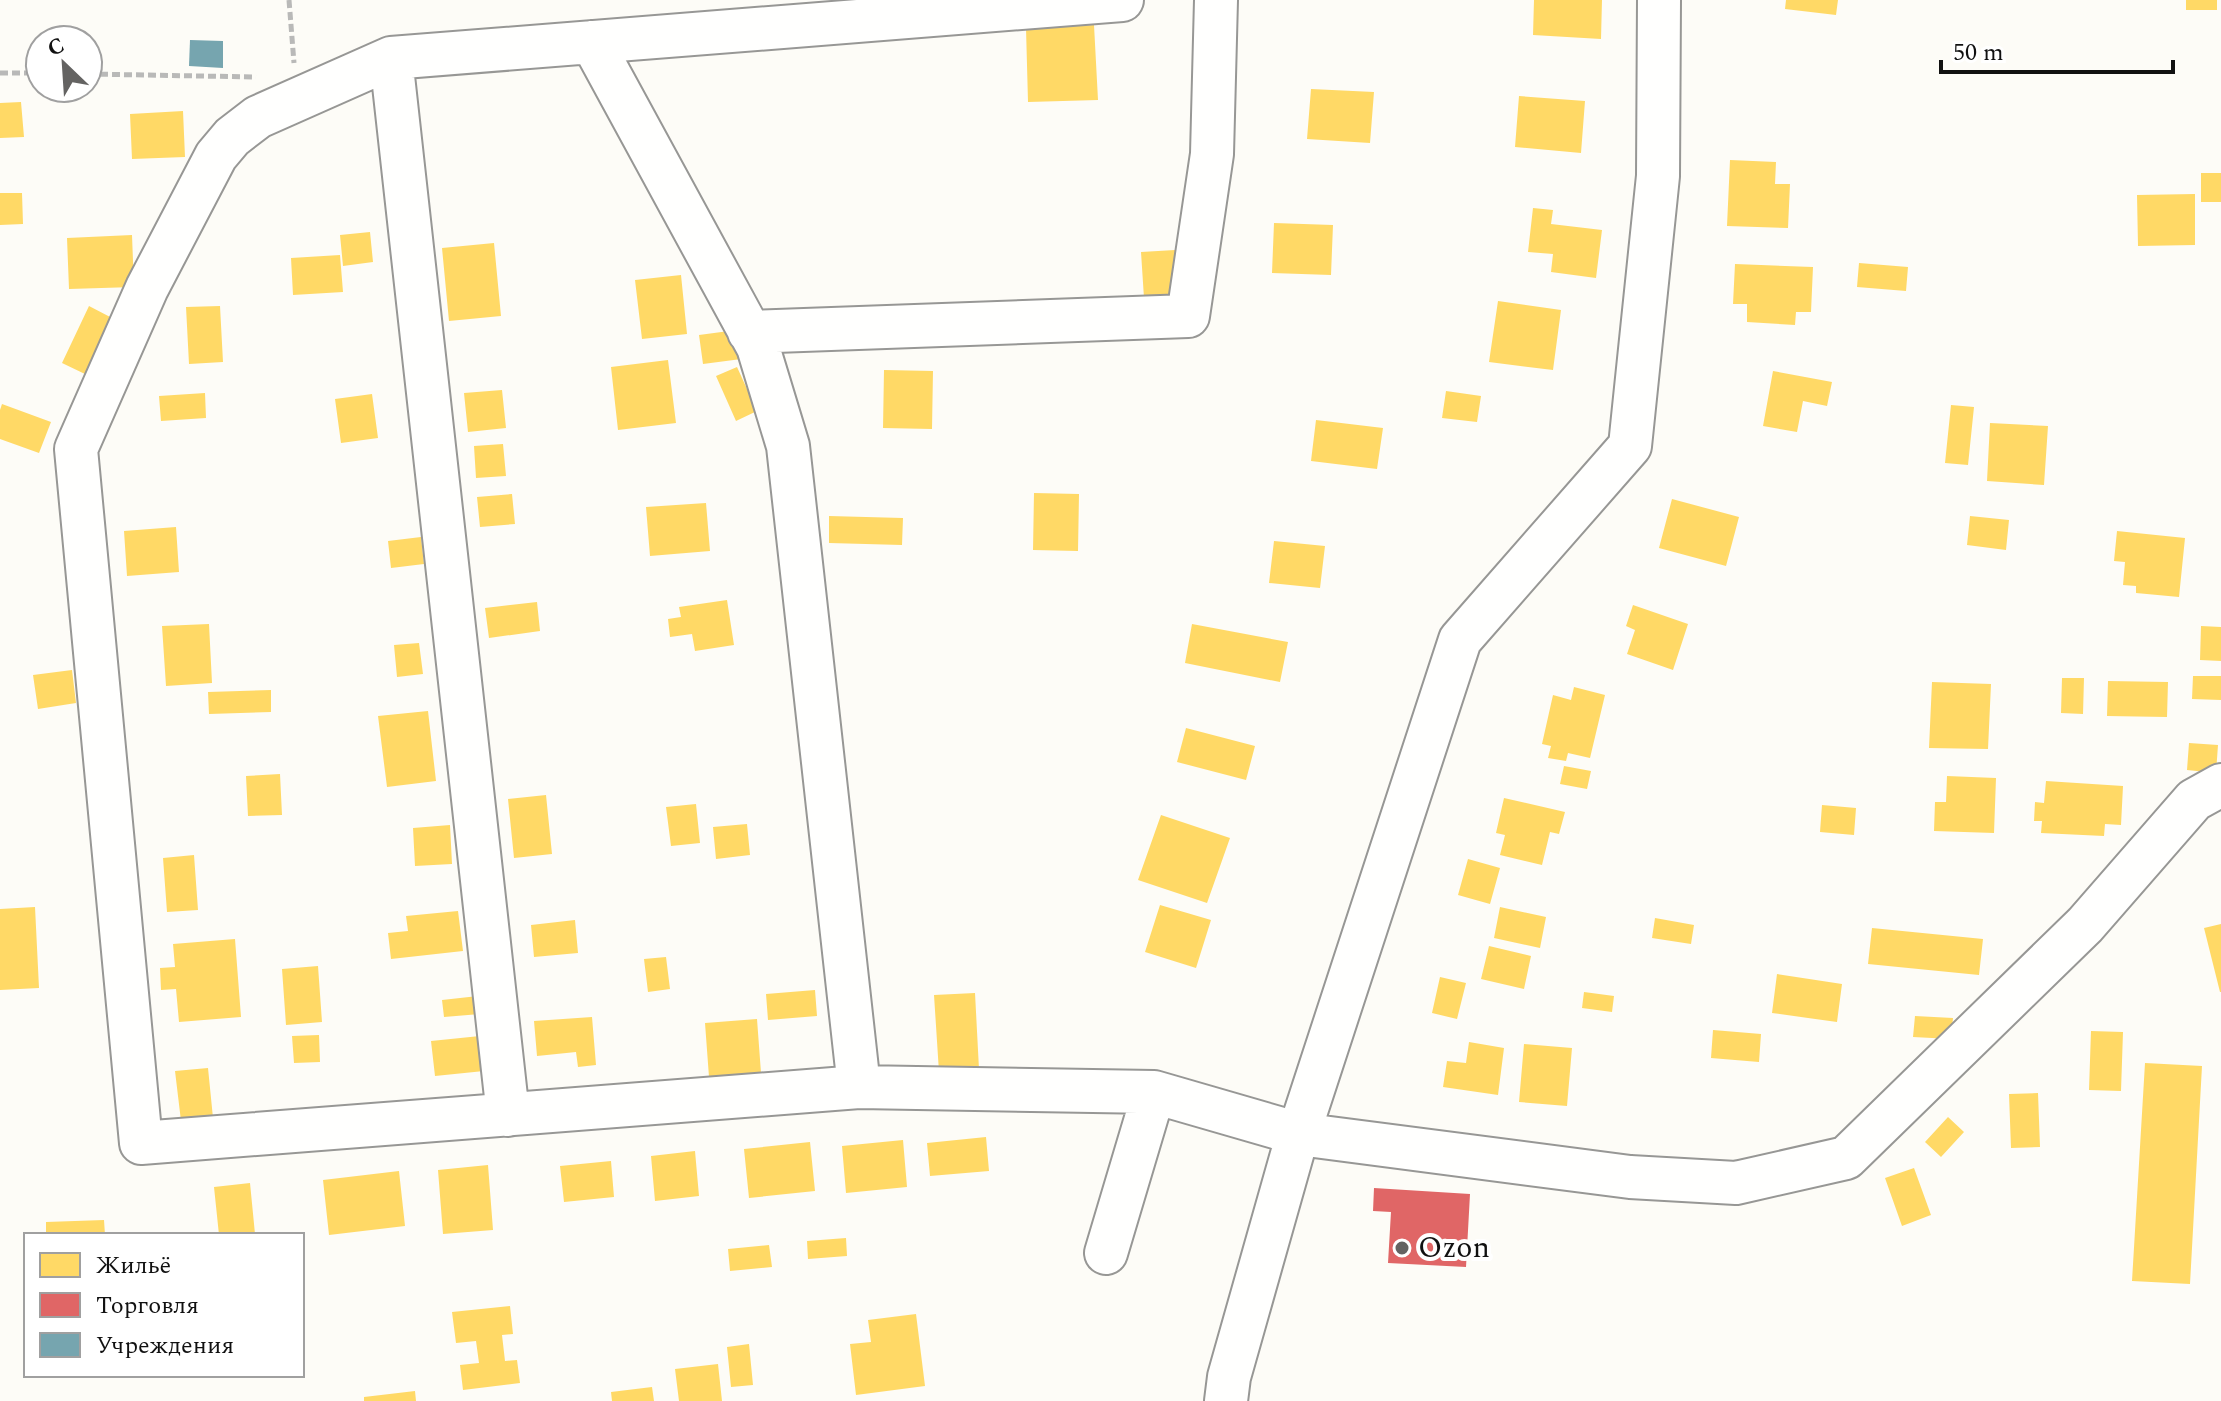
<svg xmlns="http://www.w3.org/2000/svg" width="2221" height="1401" font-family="Spectral,serif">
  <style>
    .homes { fill: #ffd966 }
    .shops { fill: #e06666 }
    .public { fill: #76a5af }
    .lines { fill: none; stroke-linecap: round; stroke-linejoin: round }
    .minor-casing { stroke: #979795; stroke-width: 46 }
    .path { stroke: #b9b9b8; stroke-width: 5; stroke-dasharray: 8 4; stroke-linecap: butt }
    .minor { stroke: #fffffe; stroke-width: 42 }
    .poi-dot { fill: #646362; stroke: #fff; stroke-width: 3 }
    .labels { text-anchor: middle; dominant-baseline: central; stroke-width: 8; stroke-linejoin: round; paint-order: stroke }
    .poi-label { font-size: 30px; fill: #111; stroke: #fff; text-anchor: start }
  </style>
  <rect width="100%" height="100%" fill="#fdfcf7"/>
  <!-- homes -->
  <path class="homes" d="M1534,0h68l-1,39 -68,-4z
    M1786,0h52l-2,15 -51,-6z
    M2186,0h31v10h-31z
    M1094,25l4,75 -70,2 -2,-74z
    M1311,89l63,3 -4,51 -63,-4z
    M1519,96l66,5 -4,52 -66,-6z
    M21,102l3,35 -24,1v-35z
    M183,111l2,46 -53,2 -2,-45z
    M1730,160l46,2 -1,22h15l-2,44 -61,-2z
    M2201,173h20v29h-20z
    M0,193h22l1,31 -23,1z
    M2195,194v51l-57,1 -1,-51z
    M1533,208l20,2 -2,14 51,6 -6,48 -45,-6 2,-18 -25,-2z
    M1274,223l59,2 -2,50 -59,-2z
    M370,232l3,30 -30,4 -3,-31z
    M132,235l2,52 -65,2 -2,-51z
    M494,243l7,73 -52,5 -7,-73z
    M1175,250l2,46 -33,2 -3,-46z
    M340,255l3,37 -50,3 -2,-37z
    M1859,263l49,4 -2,24 -49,-4z
    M1735,264l78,3 -2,45h-15l-1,13 -48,-3v-18h-14z
    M681,275l6,59 -45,5 -7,-59z
    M1498,301l63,9 -8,60 -64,-8z
    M89,306l25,13 -27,56 -25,-12z
    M220,306l3,56 -34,2 -3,-57z
    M744,329l5,29 -46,6 -4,-29z
    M668,360l8,63 -58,7 -7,-63z
    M737,367l20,44 -21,10 -20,-45z
    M884,370l49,1 -1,58 -49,-1z
    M1773,371l59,11 -5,24 -24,-5 -6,31 -34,-6z
    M502,390l4,38 -38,4 -4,-39z
    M1446,391l35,5 -4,26 -35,-4z
    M205,393l1,25 -45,3 -2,-25z
    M372,394l6,44 -37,5 -6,-44z
    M2,404l49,18 -12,31 -39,-14v-29z
    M1951,405l23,2 -6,58 -23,-2z
    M1316,420l67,8 -6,41 -66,-8z
    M1990,423l58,3 -4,59 -57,-4z
    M503,444l3,32 -30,2 -2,-32z
    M1034,493l45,1 -1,57 -45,-1z
    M512,494l3,30 -35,3 -3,-30z
    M1672,499l67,18 -13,49 -67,-18z
    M706,503l4,48 -60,5 -4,-49z
    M829,516l74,2 -1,27 -73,-2z
    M1970,516l39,4 -3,30 -39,-5z
    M176,527l3,45 -52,4 -3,-45z
    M2117,531l68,7 -6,59 -43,-4v-7l-13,-1 2,-23 -11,-1z
    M421,537l3,27 -33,4 -3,-27z
    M1274,541l51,5 -5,42 -51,-5z
    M727,600l7,45 -39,6 -3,-17 -22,3 -2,-18 13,-2 -2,-10z
    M537,602l3,29 -51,7 -4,-30z
    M1633,605l55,19 -15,46 -46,-16 8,-24 -9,-4z
    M209,624l3,59 -46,3 -4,-60z
    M1192,624l96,18 -8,40 -95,-19z
    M2201,626l20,1v34l-21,-1z
    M419,643l4,31 -26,3 -3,-32z
    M72,670l4,33 -38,6 -5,-34z
    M2193,676h28v24l-29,-1z
    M2062,678h22l-1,36 -22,-1z
    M2108,681l60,1 -1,35 -60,-1z
    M1932,682l59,2 -3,65 -59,-1z
    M1574,687l31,8 -15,63 -22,-5 -2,8 -18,-3 3,-12 -9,-2 11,-49 18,5z
    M271,690v22l-62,2 -1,-22z
    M428,711l8,70 -49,6 -9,-71z
    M1186,728l69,18 -9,34 -69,-18z
    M2189,743l29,2 -2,28 -29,-3z
    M1564,766l27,5 -4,18 -27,-5z
    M280,774l2,41 -34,1 -2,-40z
    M1947,776l49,2 -2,55 -60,-2 1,-29h11z
    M2046,781l77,5 -2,39 -16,-1 -1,12 -63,-3 1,-12h-8l1,-19 9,1z
    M546,795l6,59 -38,4 -6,-59z
    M1504,798l61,14 -6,22 -9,-2 -8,33 -42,-10 5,-20 -9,-2z
    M696,804l4,39 -29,3 -5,-39z
    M1822,805l34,3 -2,27 -34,-3z
    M1161,815l69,23 -23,65 -69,-23z
    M747,824l3,31 -34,4 -3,-32z
    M450,825l2,39 -37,2 -2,-38z
    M194,855l4,55 -31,2 -4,-54z
    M1468,859l32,9 -10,36 -32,-9z
    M1160,905l51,15 -15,48 -51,-16z
    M35,907l4,81 -39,2v-81z
    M1500,907l46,10 -6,31 -46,-10z
    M458,911l5,40 -72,8 -3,-26 20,-2 -2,-15z
    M1655,918l39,7 -3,19 -39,-6z
    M575,920l3,33 -44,4 -3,-32z
    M2221,924v68h-1l-16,-64z
    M1872,928l111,11 -4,36 -111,-11z
    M235,939l6,78 -62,5 -3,-33 -15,1 -1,-22 15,-1 -2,-23z
    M1489,946l42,10 -7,33 -43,-10z
    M666,957l4,32 -22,3 -4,-33z
    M318,966l4,56 -36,3 -4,-56z
    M1777,974l65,10 -5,38 -65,-9z
    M1440,977l26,6 -9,36 -25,-6z
    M815,990l2,26 -49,4 -2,-26z
    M1584,992l30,4 -2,16 -30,-4z
    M975,993l4,76 -40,3 -5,-77z
    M478,996l2,18 -36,3 -2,-17z
    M1915,1016l38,2 -2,21 -38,-2z
    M592,1017l4,48 -18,2 -2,-15 -39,4 -3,-35z
    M757,1019l4,54 -52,4 -4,-54z
    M1713,1030l48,4 -2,28 -48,-4z
    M2091,1031l32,1 -2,59 -32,-1z
    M319,1035l1,27 -26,1 -2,-27z
    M480,1036l4,35 -49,5 -4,-35z
    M1469,1042l35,6 -6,47 -55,-8 4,-26 19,2z
    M1524,1044l48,4 -5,58 -48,-4z
    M2145,1063l57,3 -12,218 -58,-3z
    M208,1068l5,50 -32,3 -6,-50z
    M2038,1093l2,54 -29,1 -2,-54z
    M1948,1117l16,15 -23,25 -16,-15z
    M986,1137l3,34 -59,5 -3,-33z
    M903,1140l4,47 -61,6 -4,-47z
    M810,1142l5,49 -66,7 -5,-49z
    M695,1151l4,45 -44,5 -4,-45z
    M611,1161l3,36 -50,5 -4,-36z
    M488,1165l5,65 -50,4 -5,-64z
    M1914,1168l17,47 -29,11 -17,-48z
    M399,1171l6,55 -76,9 -6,-55z
    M250,1183l5,51 -36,1 -5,-48z
    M104,1220l1,15h-59v-13z
    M846,1238l1,18 -39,3 -1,-18z
    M769,1245l3,22 -42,4 -2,-22z
    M510,1306l3,28 -11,1 3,26 12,-1 3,23 -57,7 -3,-25 19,-2 -3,-22 -20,2 -4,-31z
    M916,1314l9,72 -69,9 -6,-51 21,-2 -3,-22z
    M749,1344l4,41 -22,2 -4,-40z
    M718,1364l4,37h-43l-4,-32z
    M652,1387l2,14h-42l-1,-9z
    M415,1391l1,10h-52v-4z"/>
  <!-- shops -->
  <path class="shops" d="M1374,1188l96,6 -4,73 -78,-4 3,-51 -18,-1z"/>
  <!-- public -->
  <path class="public" d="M190,40l33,1v27l-34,-2z"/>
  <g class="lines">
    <defs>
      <path id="minor" d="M1122,0l-731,58 -133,59 -26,20 -16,19 -69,132 -71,161 65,694 718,-56 295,5 145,42 331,43 106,6 110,-25 239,-233 109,-125 27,-15
        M592,42l166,305 30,99 71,641
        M391,58l117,1057
        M749,332l439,-16 24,-162 4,-154
        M1106,1253l48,-161
        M1226,1401l3,-24 64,-226 167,-511 170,-194 28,-270 1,-176"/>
    </defs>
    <!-- minor casing -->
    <use href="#minor" class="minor-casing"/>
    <!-- path -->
    <path class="path" d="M289,0l5,63
      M0,73h40
      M88,74l168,3"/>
    <!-- minor -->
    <use href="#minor" class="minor"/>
  </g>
  <!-- markers -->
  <circle class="poi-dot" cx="1402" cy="1248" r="8"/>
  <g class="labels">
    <!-- poi labels -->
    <g class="poi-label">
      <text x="1418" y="1248">Ozon</text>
    </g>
  </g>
  <!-- legend -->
  <rect x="24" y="1233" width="280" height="144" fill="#ffffff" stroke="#a0a0a0" stroke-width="2"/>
  <rect x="40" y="1253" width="40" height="24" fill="#ffd966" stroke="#a0a0a0" stroke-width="2"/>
  <text x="96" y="1273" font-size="24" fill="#111111">Жильё</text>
  <rect x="40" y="1293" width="40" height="24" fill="#e06666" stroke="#a0a0a0" stroke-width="2"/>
  <text x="96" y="1313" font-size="24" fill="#111111">Торговля</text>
  <rect x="40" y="1333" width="40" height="24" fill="#76a5af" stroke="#a0a0a0" stroke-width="2"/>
  <text x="96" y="1353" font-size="24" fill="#111111">Учреждения</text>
  <!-- north arrow -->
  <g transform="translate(64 64) rotate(335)"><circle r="38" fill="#ffffff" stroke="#a0a0a0" stroke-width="2"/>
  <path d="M0-6L14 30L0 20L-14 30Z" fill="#646362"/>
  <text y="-12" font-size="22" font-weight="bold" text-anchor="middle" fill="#111111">С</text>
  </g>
  <!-- scale -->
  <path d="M1941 60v12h232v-12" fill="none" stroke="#111111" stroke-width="4"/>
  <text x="1953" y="60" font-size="24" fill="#111111" stroke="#ffffff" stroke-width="6" paint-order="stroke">50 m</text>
</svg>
